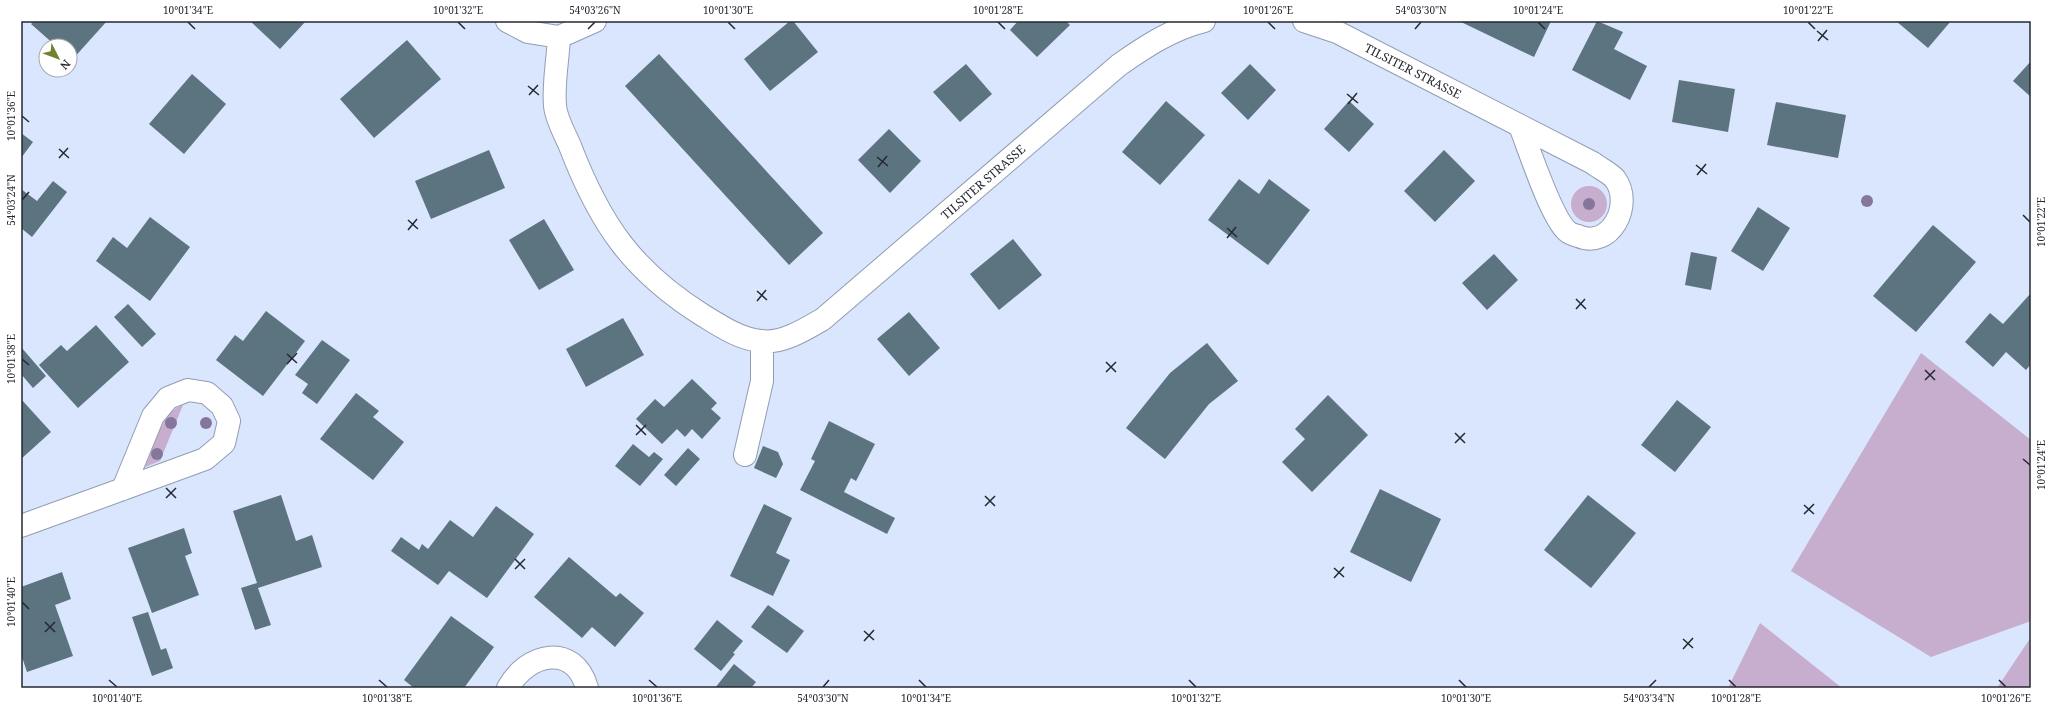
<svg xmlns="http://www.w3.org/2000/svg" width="2052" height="709" font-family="'Noto Serif',serif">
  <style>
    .green { fill: #c7adce }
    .building { fill: #5c7380 }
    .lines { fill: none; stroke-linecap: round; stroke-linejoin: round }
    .street-casing { stroke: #919db2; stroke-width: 24 }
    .street { stroke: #fff; stroke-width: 22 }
    .tree { fill: #85769b }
    .ticks { fill: none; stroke: #242831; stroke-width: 1.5 }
    .labels { text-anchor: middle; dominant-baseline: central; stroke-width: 4; stroke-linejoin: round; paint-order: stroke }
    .street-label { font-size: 12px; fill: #242831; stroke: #fff }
    .neatline { fill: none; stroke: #242831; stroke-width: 1.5 }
    .ticks-label { font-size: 10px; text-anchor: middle; fill: #242831 }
  </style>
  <rect width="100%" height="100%" fill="#d9e6fd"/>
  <!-- green -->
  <path class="green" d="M1571 204a18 18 0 1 1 36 0a18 18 0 1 1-36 0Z
    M1921,353l110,87v181l-100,36 -140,-86z
    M183,405l-23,56 -15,6c9,-20 16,-55 38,-62z
    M1760,623l82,65h-114z
    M2031,637v51h-34z"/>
  <!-- building -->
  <path class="building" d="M34,21h73l-35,39 -2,-1v-13h-14l-25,-22z
    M250,21h56l-26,28z
    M790,21h3l25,31 -48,39 -26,-32z
    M1018,21h48l4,4 -33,32 -27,-27z
    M1459,21h92l-17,36z
    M1597,21l26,11 -9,17 33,17 -17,34 -58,-30z
    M1896,21h55l-23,27z
    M407,40l34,39 -67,59 -34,-39z
    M659,54l164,179 -34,32 -164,-179z
    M2031,61v36l-18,-16z
    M966,64l26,30 -32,28 -27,-30z
    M1250,64l26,26 -28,30 -27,-27z
    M192,74l34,30 -42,50 -35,-30z
    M1679,80l56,9 -7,43 -56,-10z
    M1166,101l39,34 -45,50 -38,-33z
    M1349,101l25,23 -25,28 -25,-23z
    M1776,102l70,13 -8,43 -71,-13z
    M889,129l32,32 -31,32 -32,-33z
    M21,133l12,9 -12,16z
    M489,150l16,38 -74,31 -16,-38z
    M1444,150l31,31 -40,41 -31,-31z
    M1239,179l20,15 10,-15 41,31 -42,55 -60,-45z
    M53,181l14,11 -35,45 -11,-9v-39l16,12z
    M1758,207l32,21 -27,43 -32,-20z
    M150,217l40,30 -40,54 -54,-40 17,-24 14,11z
    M544,219l30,51 -35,20 -30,-50z
    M1933,225l43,37 -60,70 -43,-36z
    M1013,239l29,36 -43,35 -29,-36z
    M1691,252l26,5 -6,33 -26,-5z
    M1494,254l24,26 -31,30 -25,-27z
    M2031,293v71l-5,6 -20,-18 -13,15 -28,-25 25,-29 13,11z
    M128,304l28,30 -14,13 -28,-30z
    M266,311l39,30 -42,55 -47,-36 19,-25 8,6z
    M909,312l31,36 -31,28 -32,-37z
    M623,318l21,37 -58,32 -20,-38z
    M96,325l33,37 -51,46 -39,-43 22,-20 6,6z
    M322,340l28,20 -33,44 -15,-11 6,-9 -13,-9z
    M1207,343l31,38 -29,23 -44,55 -39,-31 44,-55z
    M21,347l25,29 -13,12 -12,-14z
    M692,379l25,24 -6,6 10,9 -19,21 -10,-10 -7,8 -8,-8 -15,15 -26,-25 19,-20 9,8z
    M356,393l23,18 -6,6 31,25 -31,38 -53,-41z
    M1328,395l40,40 -56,57 -30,-30 23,-23 -10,-10z
    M21,399l30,33 -30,27z
    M1677,400l34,27 -36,45 -34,-27z
    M829,421l46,23 -19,37 -5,-3 -7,14 51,26 -8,16 -87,-44 15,-29 -4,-2z
    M633,444l16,13 5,-5 9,7 -23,27 -25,-20z
    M763,446l15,6 5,12 -7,14 -22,-10z
    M688,448l12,11 -24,27 -12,-11z
    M1380,489l61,30 -30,63 -61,-30z
    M281,495l15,46 16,-6 10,32 -64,21 13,37 -16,5 -14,-42 16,-5 -24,-72z
    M1588,495l48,38 -45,55 -47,-38z
    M764,504l28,14 -16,35 14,7 -17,36 -43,-20z
    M496,506l38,28 -47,64 -38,-27 -11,14 -47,-34 10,-14 18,13 3,-6 6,5 22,-29 23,17z
    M184,528l8,25 -7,3 14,39 -47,18 -24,-65z
    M569,557l47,40 4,-4 24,20 -29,34 -23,-20 -10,11 -48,-41z
    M62,572l9,27 -16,6 18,51 -46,16 -6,-18v-67z
    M768,605l36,26 -17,22 -36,-26z
    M148,612l13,38 5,-2 7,20 -21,8 -20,-59z
    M451,616l43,31 -30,41h-50l-10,-8z
    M717,620l26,21 -10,12 2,1 -14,17 -27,-22z
    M734,664l22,18 -5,6h-36z"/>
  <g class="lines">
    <defs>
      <path id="street" d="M507,21l21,11 31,5 36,-16
        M1304,21l33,11 256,131c6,5 17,10 22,16 19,26 -5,71 -37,57 -4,-1 -9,-3 -11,-5 -16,-14 -38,-82 -47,-105
        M559,37c-1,22 -6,47 -4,69 1,13 10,28 15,40 30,78 62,125 134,170 18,11 36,23 57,25 21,3 45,-12 62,-22l296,-254c27,-19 53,-36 85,-44
        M745,455l17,-74v-39
        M21,526l102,-37 82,-30 19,-16 5,-22 -7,-15 -15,-13 -19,-3 -20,8 -15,18 -30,73
        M508,688c19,-35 66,-46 79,0"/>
    </defs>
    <!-- street casing -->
    <use href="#street" class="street-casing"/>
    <!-- street -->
    <use href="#street" class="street"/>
  </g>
  <!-- trees -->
  <g class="tree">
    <circle cx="1867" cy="201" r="6"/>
    <circle cx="1589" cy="204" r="6"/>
    <circle cx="171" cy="423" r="6"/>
    <circle cx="206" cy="423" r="6"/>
    <circle cx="157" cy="454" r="6"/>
  </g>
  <!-- ticks -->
  <path class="ticks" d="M188,22l7,7M458,22l7,7M728,22l7,7M998,22l7,7M1268,22l7,7M1538,22l7,7M1808,22l7,7M588,29l7,-7M1415,29l6,-7M1817,31l11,9M1818,41l9,-11M528,86l11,9M1347,94l11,9M529,95l9,-10M1348,104l9,-11M22,116l7,6M59,149l10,9M877,157l11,9M59,158l9,-10M1696,165l11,9M878,167l9,-11M1697,175l9,-11M22,200l7,-8M2023,215l7,7M408,220l10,9M1227,228l10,9M408,230l9,-11M1227,238l9,-11M757,291l10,9M1576,299l10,10M757,301l9,-11M1576,309l9,-10M287,354l10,9M22,359l7,6M1106,362l10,10M287,364l10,-11M1925,370l10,10M1106,372l10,-10M1925,380l10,-10M636,425l10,10M1455,433l10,10M636,435l10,-10M1455,443l10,-10M2023,459l7,6M166,488l10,10M985,496l10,10M166,498l10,-10M1804,505l10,9M985,506l10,-10M1804,514l10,-10M515,559l10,10M1334,568l10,9M515,569l10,-10M1334,578l10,-11M22,602l7,7M45,622l10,10M864,631l10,9M45,632l10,-10M1683,639l10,9M864,641l10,-11M1683,649l10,-11M109,680l8,7M379,680l8,7M649,680l8,7M919,680l7,7M1189,680l7,7M1459,680l7,7M1729,680l7,7M1999,680l7,7M823,687l6,-7M1649,687l7,-7"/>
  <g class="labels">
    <!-- street labels -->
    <g class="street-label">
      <text transform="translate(1413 71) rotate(27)">TILSITER STRASSE</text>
      <text transform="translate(983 182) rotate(-41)">TILSITER STRASSE</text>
    </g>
  </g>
  <!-- border -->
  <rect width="2052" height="709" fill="none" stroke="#ffffff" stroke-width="44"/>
  <!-- north arrow -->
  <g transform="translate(58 58) rotate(132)"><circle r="19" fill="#ffffff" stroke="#a7a9ad"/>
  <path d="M0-3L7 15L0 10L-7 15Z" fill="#718231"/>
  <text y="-6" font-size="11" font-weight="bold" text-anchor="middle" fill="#242831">N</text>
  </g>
  <rect x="22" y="22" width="2008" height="665" class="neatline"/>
  <g class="ticks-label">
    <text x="188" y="14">10°01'34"E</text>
    <text x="458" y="14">10°01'32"E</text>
    <text x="595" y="14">54°03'26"N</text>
    <text x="728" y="14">10°01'30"E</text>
    <text x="998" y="14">10°01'28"E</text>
    <text x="1268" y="14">10°01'26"E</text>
    <text x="1421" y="14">54°03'30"N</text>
    <text x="1538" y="14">10°01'24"E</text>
    <text x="1808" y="14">10°01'22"E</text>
    <text transform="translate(11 116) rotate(-90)" y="4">10°01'36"E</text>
    <text transform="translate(11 200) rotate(-90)" y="4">54°03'24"N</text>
    <text transform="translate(2041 222) rotate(-90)" y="4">10°01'22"E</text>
    <text transform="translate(11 359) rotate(-90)" y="4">10°01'38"E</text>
    <text transform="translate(2041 465) rotate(-90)" y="4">10°01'24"E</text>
    <text transform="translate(11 602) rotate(-90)" y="4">10°01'40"E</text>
    <text x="117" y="702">10°01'40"E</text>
    <text x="387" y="702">10°01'38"E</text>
    <text x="657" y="702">10°01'36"E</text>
    <text x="823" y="702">54°03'30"N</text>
    <text x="926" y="702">10°01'34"E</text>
    <text x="1196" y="702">10°01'32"E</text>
    <text x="1466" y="702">10°01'30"E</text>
    <text x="1649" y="702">54°03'34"N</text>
    <text x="1736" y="702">10°01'28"E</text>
    <text x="2006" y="702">10°01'26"E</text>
  </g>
</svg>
